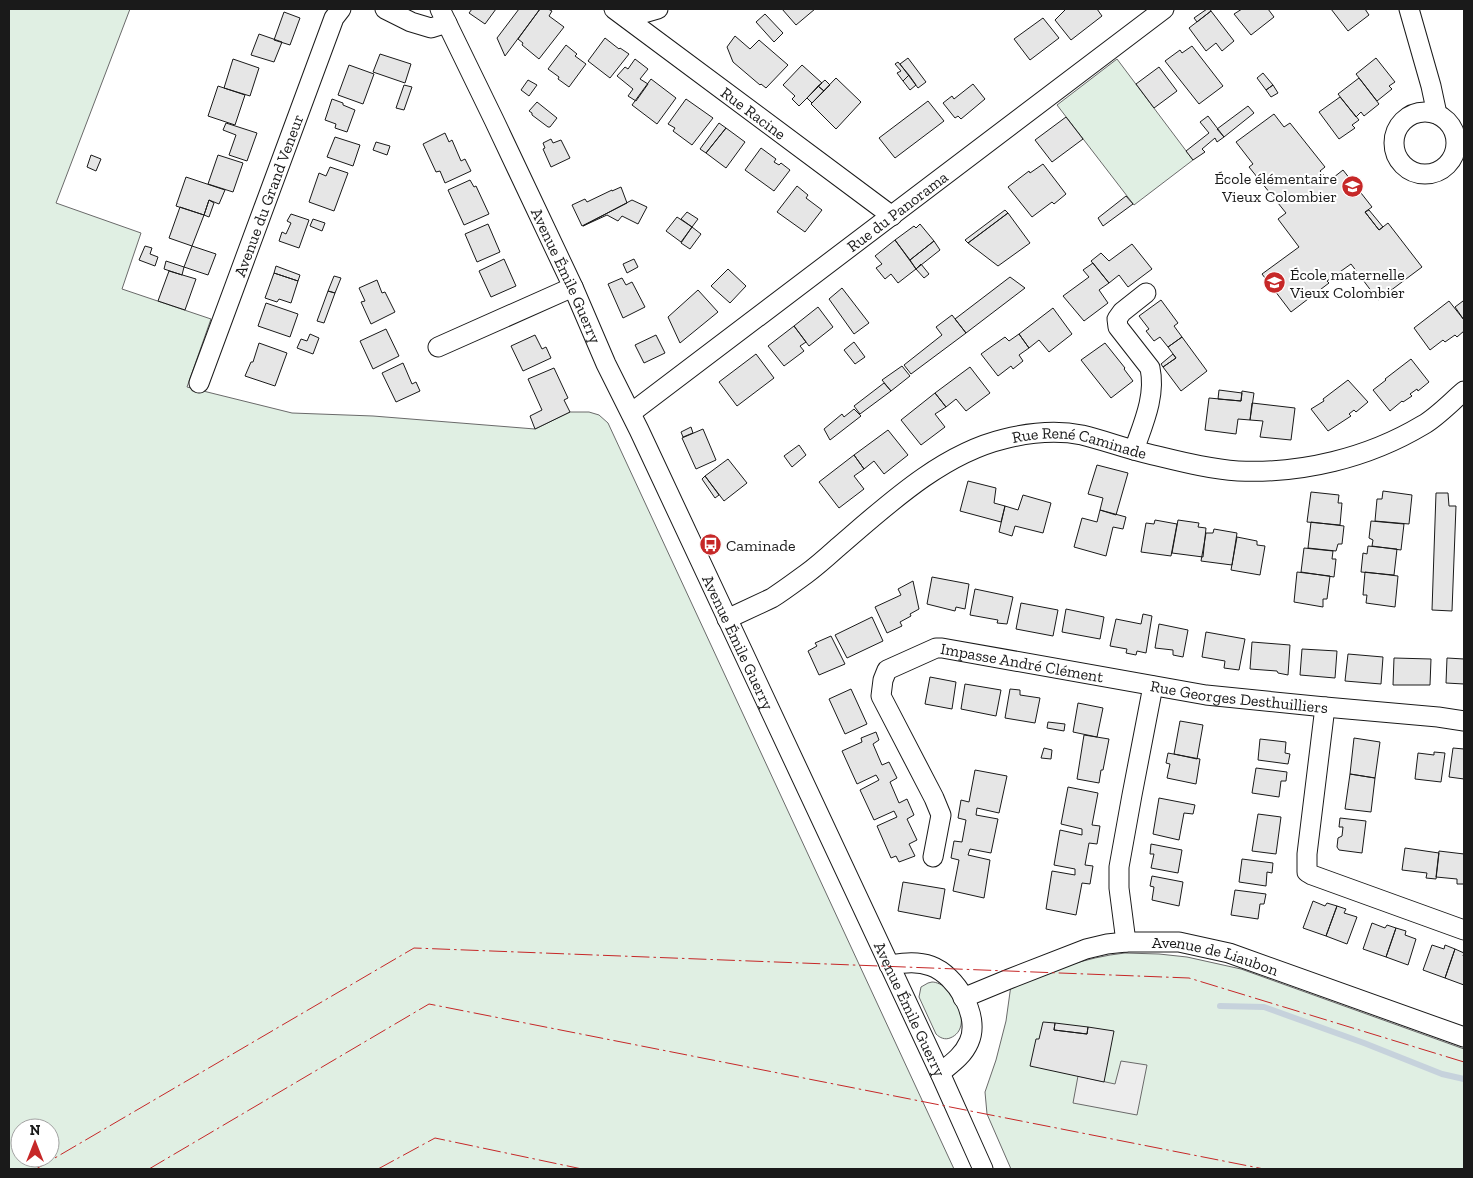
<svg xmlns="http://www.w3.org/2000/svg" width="1473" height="1178" font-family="'Zilla Slab',serif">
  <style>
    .green { fill: #e0efe3; stroke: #6a6a6a; fill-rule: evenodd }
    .parking { fill: #ededed; stroke: #6a6a6a }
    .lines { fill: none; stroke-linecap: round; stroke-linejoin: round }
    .stream { stroke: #c6d2dc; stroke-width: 6 }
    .building { fill: #e6e6e6; stroke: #1a1a1a }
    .minor-casing { stroke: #1a1a1a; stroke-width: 21 }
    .minor { stroke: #fff; stroke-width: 19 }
    .power { stroke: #c62828; stroke-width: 1; stroke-dasharray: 18 4 2.5 4; stroke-linecap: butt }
    .labels { text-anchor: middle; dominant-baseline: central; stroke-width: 4; stroke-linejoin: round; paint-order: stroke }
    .street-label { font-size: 16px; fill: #1a1a1a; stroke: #fff }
    .poi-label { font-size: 16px; fill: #1a1a1a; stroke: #fff; text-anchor: start }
  </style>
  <rect width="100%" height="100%" fill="#fff"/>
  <!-- green -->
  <path class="green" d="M9,9h121l-74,194 85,30 -19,56 89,30 -24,68 105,26 81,3 162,13 35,-17h19l10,3 9,8 346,746h-945zM20,1128h30v30h-30z
    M1117,59l76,101 -59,45 -77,-100z
    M1125,953l34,1 28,3 54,12 223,80v120h-453l-24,-55 -2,-22 11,-32 10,-39 5,-36c38,-13 74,-28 114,-32z
    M932,982c20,0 44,46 18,56 -5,2 -10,0 -14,-4l-17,-37 2,-10 7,-4z"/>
  <!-- parking -->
  <path class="parking" d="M1121,1061l26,4 -10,50 -64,-12 5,-27 37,8z"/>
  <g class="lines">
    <!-- stream -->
    <path class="stream" d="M1220,1006l44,1 100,36 78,31 22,5"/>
  </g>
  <!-- building -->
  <path class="building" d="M472,9h24l-11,15 -16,-11z
    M519,9h21l-35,47 -8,-18z
    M540,9h8l4,2 -3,5 15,11 -25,32 -17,-14 1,-2 -5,-4z
    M782,9h33l-19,16z
    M1066,9h31l5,7 -31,24 -16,-20z
    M1207,9h3l1,2 -14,11 -3,-4z
    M1242,9h26l6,8 -23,18 -17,-21z
    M1331,9h34l4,6 -21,16z
    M1211,11l23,30 -12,10 -6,-8 -10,8 -17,-23z
    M284,12l16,6 -10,27 -16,-5z
    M765,14l18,19 -9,9 -18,-20z
    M1043,18l16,20 -29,22 -16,-21z
    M259,34l23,8 -8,20 -23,-7z
    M735,36l15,13 9,-9 29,25 -22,23 -5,-4 -1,1 -27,-23 -6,-15z
    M605,38l14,11 1,-1 9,6 -19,24 -22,-17z
    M566,45l11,9 -2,2 11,8 -17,23 -11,-8 1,-2 -11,-8z
    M1192,46l31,40 -24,18 -34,-43 15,-11 2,3z
    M380,54l31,10 -6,19 -32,-11z
    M908,58l18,24 -8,6 -18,-24z
    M1376,58l19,24 -6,4 3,3 -15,12 -21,-27z
    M233,59l26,9 -9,28 -26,-8z
    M635,59l13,10 -8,10 8,5 -12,17 -8,-5 5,-7 -16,-13 8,-9 3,2z
    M898,62l11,13 -6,6 -6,-8 4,-2 -6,-7z
    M349,65l25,9 -11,30 -25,-9z
    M802,65l20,18 -23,23 -7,-7 3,-3 -12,-11z
    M1159,67l18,24 -23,17 -18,-24z
    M1263,73l10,12 -7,5 -9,-12z
    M909,75l7,10 -6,5 -7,-9z
    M836,78l25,24 -25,27 -25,-25z
    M1359,78l20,26 -15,12 -3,-4 -5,5 -18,-23z
    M651,79l25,19 -19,26 -25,-19z
    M528,80l9,5 -8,11 -8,-6z
    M825,80l5,5 -6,6 -6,-5z
    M973,84l12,15 -24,20 -3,-3 -3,2 -12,-15 9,-7 2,3z
    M404,85l8,2 -8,23 -8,-2z
    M1273,85l5,8 -7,4 -5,-7z
    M218,86l27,9 -10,30 -27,-9z
    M818,86l6,5 -12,12 -5,-5z
    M1340,97l19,23 -7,5 3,3 -16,11 -20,-27z
    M332,99l11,4v2l12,5 -8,22 -12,-4 1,-4 -11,-4z
    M686,99l27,19 -21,27 -19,-14 2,-3 -7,-4z
    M928,101l16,20 -49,37 -16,-20z
    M537,102l20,16 -7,9h-2l-16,-12v-2l-3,-2z
    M1248,106l6,7 -30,24 -7,-8z
    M1274,114l10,13 6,-4 35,44 -5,4 9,10 14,-11 29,37 -7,5 14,18 9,-7 34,44 -44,33 -27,-36 -24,17 2,2 -38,29 -29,-38 37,-27 -21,-28 8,-6 -37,-46 4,-3 -17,-22z
    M1208,116l16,21 -7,5 -2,-4 -13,11 3,3 -12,8 -7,-9 23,-18 -9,-11z
    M1066,117l17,22 -31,23 -17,-22z
    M226,123l31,10 -10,28 -18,-6 7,-20 -13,-5z
    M719,123l7,5 -20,25 -6,-4z
    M726,128l19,14 -19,26 -20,-15z
    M445,133l4,9 3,-2 9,21 4,-2 6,12 -26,12 -5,-12 -4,1 -13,-28z
    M335,137l25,8 -7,21 -26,-9z
    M551,139l2,4 8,-3 9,18 -19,9 -8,-18 2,-1 -2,-5z
    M376,142l14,4 -3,9 -14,-5z
    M761,148l15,11 -2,3 5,3 2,-2 9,7 -16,21 -29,-21z
    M91,155l10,4 -5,12 -9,-4z
    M218,155l25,8 -10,29 -25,-8z
    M1043,164l23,30 -12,10 -2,-2 -20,15 -24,-30 21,-16 1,2z
    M330,167l18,6 -14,38 -25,-9 10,-29 7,3z
    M186,177l39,13 -6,14 -10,-4 -5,15 -28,-9z
    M470,180l4,7 2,-1 13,28 -25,11 -16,-35z
    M797,186l11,9 -2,3 16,12 -17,22 -28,-20z
    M621,187l6,16 -45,23 -10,-21 13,-6 2,3 25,-12v1z
    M1126,196l7,8 -30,22 -5,-8z
    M209,200l5,3 -5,14 -5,-2z
    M632,200l15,7 -9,17 -16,-8 -4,5 -11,-6 -24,11z
    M180,207l24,8 -12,31 -23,-8z
    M1005,210l3,3 -40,30 -3,-3z
    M1369,210l14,17 -4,3 -14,-18z
    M687,212l11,7 -6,8 -11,-8z
    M1008,213l22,30 -32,23 -30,-23z
    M291,214l18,6 -10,28 -20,-7 3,-9 4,2 5,-11 -4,-2z
    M677,217l15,10 -11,15 -15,-11z
    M313,219l12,4 -3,8 -12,-5z
    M488,224l12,28 -23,10 -12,-28z
    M920,224l14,17 -24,19 -15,-20 19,-14 2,2z
    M692,227l9,7 -11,15 -9,-6z
    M895,240l21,29 -18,14 -7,-9 -6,5 -9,-11 6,-4 -7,-8z
    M934,241l6,9 -24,19 -6,-9z
    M1132,244l20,25 -24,18 -9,-12 -10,8 -18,-22 10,-8 8,8z
    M145,246l7,2 -2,6 8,3 -3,9 -16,-6z
    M192,246l24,8 -8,21 -24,-8z
    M504,259l12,27 -25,11 -12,-26z
    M634,259l4,8 -11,6 -4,-9z
    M166,261l18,6 -2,8 -18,-6z
    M1093,263l16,20 -10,7 9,13 -24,18 -21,-25 26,-19 -6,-7z
    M921,264l8,10 -5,4 -8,-9z
    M276,266l24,9 -2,6 -24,-8z
    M728,269l18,17 -16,17 -19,-17z
    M169,271l27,8 -11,31 -27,-9z
    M274,273l24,8 -7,22 -12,-4 -2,3 -12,-4z
    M334,276l7,2 -6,15 -7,-2z
    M1010,277l15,11 -59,45 -11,-14z
    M622,278l4,7 6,-3 13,25 -22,11 -15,-34z
    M377,280l5,13 3,-1 10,20 -24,12 -10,-22 4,-1 -6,-13z
    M842,288l27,35 -15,11 -25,-35z
    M698,290l20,22 -38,31 -12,-26z
    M328,291l7,2 -11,30 -7,-2z
    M1161,300l17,23 -4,3 8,11 -14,10 -8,-10 -6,4 -8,-10 3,-2 -10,-13z
    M1449,301l15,19v11l-7,6 -2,-2 -10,7 -2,-2 -13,10 -16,-22z
    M1463,301l1,2v17l-9,-13z
    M266,303l32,11 -8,23 -32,-11z
    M818,307l15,20 -24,19 -15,-20z
    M1053,308l19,26 -23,18 -10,-12 -10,8 -10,-14z
    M952,315l14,18 -55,41 -7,-9 38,-30 -6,-8z
    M794,326l12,16 -6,4 4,5 -20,15 -16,-20z
    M386,329l13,27 -26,13 -13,-28z
    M310,334l9,4 -6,16 -16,-6 4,-9 6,2z
    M1019,334l10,14 -10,7 4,6 -10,8 -2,-3 -13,10 -17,-22 24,-17 4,4z
    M535,335l7,14 4,-2 5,11 -28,13 -12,-25z
    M656,335l9,18 -21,10 -9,-18z
    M1182,337l25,34 -26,20 -18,-24 13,-9 -8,-11z
    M854,342l11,15 -10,7 -11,-14z
    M259,343l28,10 -12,33 -30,-10 6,-14h2z
    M1105,343l20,25 -1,1 9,12 -22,17 -30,-38z
    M756,354l18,24 -37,28 -18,-24z
    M1173,354l3,4 -13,9 -2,-3z
    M1411,359l18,23 -11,9 -1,-2 -7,5 2,2 -9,6 -1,-1 -12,10 -17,-21 13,-10 -1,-1z
    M403,363l9,21 4,-2 4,9 -24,11 -14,-29z
    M902,366l8,10 -19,15 -9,-11z
    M970,367l20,26 -24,18 -10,-12 -10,8 -11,-14z
    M554,368l14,30 -4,2 6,12 -35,17 -5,-13 12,-6 -14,-31z
    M1348,380l20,22 -12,10 -2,-2 -5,4 2,2 -23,15 -17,-22 13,-8 -1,-2z
    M884,383l7,8 -31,23 -6,-8z
    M1219,390l23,3 -1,8 -23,-2z
    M1242,391l12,2 -4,27 -12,-1 -2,15 -31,-4 4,-32 32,3z
    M935,393l11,14 -11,7 10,13 -24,18 -20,-25z
    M1252,403l43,5 -4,32 -31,-3 3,-16 -13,-1z
    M854,409l7,7 -31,24 -6,-11 18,-15 2,3z
    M691,427l2,6 -10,4 -2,-5z
    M703,429l13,31 -20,9 -14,-31z
    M888,430l20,25 -24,19 -10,-13 -10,8 -10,-14z
    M799,445l7,10 -14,12 -8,-11z
    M854,455l10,14 -10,7 10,13 -25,19 -20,-26z
    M728,459l19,24 -23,18 -19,-25z
    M1097,465l31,8 -12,42 -16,-5 3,-12 -15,-4z
    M705,476l14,19 -4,3 -13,-19z
    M968,481l28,7 -2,15 11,3 -4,16 -41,-11z
    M1383,491l29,4 -3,29 -34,-3 2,-22h5z
    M1311,492l28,3 -1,8h4l-2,22 -33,-3z
    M1436,493h12l1,13h7l-4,105 -20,-1z
    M1023,495l28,8 -8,30 -28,-7 -3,10 -13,-4 6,-26 13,4z
    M1100,510l26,7 -3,12 -10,-2 -7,29 -32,-9 8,-29 15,4z
    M1155,520l22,4 -6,32 -30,-4 5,-29 8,1z
    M1178,520l21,3 -1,4 8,1 -3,29 -31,-4z
    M1371,521l33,3 -3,26 -29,-4 1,-6 -4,-2z
    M1311,522l33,4 -2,18h-4l-2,7 -28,-3z
    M1214,529l23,4 -5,32 -31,-4 5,-28h7z
    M1237,537l20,4v4l8,1 -5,29 -29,-5z
    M1368,546l29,3 -3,26 -33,-3 2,-19 4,1z
    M1304,548l29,3 -1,8h4l-2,18 -33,-5z
    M1297,572l33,4 -3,23h-4v8l-29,-5z
    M1365,572l33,4 -3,31 -29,-4 1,-8h-4z
    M932,577l37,7 -4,25 -9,-2 -1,4 -28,-7z
    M913,581l6,28 -9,5 1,2 -11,6 2,4 -15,7 -12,-26 26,-12 -3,-6z
    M975,589l38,8 -6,27 -10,-1 1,-3 -28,-5z
    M1021,603l37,7 -5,26 -37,-7z
    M1066,609l38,8 -4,22 -38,-7z
    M1143,614l9,2 -6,37 -9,-2 -1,4 -10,-2 1,-4 -17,-3 6,-27 25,5z
    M872,617l11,24 -36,17 -12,-23z
    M1159,624l29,6 -5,27 -10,-2v-5l-18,-2z
    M1206,632l39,7 -6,31 -15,-2 1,-7 -23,-4z
    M831,636l14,28 -26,11 -11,-24 9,-5 -2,-3z
    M1252,642l38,3 -2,30 -10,-2 -1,-2 -27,-2z
    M1302,649l35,2 -2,27 -35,-3z
    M1348,654l35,3 -2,27 -36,-3z
    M1394,658l37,1 -1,26h-37z
    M1447,658l17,1v25l-18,-1z
    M930,677l26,5 -4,27 -27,-5z
    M965,684l36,6 -5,26 -35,-7z
    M851,689l16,35 -22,10 -16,-35z
    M1010,689l10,1v5l20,3 -5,25 -30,-5z
    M1078,703l25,5 -6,29 -24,-5z
    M1180,721l23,4 -6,34 -23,-5z
    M1048,722l17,2 -1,7 -17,-3z
    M876,732l3,8 -6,4 9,21 7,-3 8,16 -7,4 9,21 8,-4 7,16 -7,4 10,21 -8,4 6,12 -16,6 -3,-6 -5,2 -14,-32 20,-9 -3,-6 -20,9 -14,-30 19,-10 -3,-5 -19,9 -15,-33 20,-9 -1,-4z
    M1084,735l25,4 -6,31h-2l-2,13 -22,-4z
    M1354,738l26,4 -5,36 -25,-4z
    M1260,739l26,3 -1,11 5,1 -2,10 -30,-4z
    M1044,748l8,2 -1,9 -10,-1z
    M1453,748l11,1v30l-15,-2z
    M1434,752l11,1 -4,29 -26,-3 3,-26 16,2z
    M1168,753l32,6 -4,25 -29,-6 3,-14 -4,-1z
    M1256,768l31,4 -1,9h-5l-2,16 -27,-4z
    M975,770l32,6 -8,37 -22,-5 -1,7 22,4 -7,34 -21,-4 -2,6 22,5 -6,38 -31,-7 6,-31 -8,-2 3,-17 8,1 4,-22 -8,-2 3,-18 8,2z
    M1350,774l25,4 -4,34 -26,-3z
    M1068,787l30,6 -6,32 8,1 -3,18 -8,-1 -4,22 8,1 -3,18 -8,-1 -6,32 -30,-6 6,-38 23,4v-6l-21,-4 6,-35 22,5v-6l-21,-5z
    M1159,798l36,7 -2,9 -9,-1 -5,27 -26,-6z
    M1258,814l23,3 -5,37 -24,-3z
    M1340,818l26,3 -4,32 -23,-3 -2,-3 1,-9 4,-2 1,-9h-4z
    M1151,844l31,6 -4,23 -27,-5 3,-14h-4z
    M1405,848l34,5 -3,26 -10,-1 1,-5 -25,-3z
    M1439,851l25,3v30h-7v-5l-21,-2z
    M1242,859l31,4 -1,10 -5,-1 -1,14 -27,-4z
    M1152,876l31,6 -4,24 -27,-6 2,-13 -4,-1z
    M903,882l42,7 -5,30 -42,-8z
    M1235,890l31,4 -2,10h-4l-2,15 -27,-4z
    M1313,901l12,5 2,-3 10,3 -11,30 -23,-8z
    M1337,906l9,3 -2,4 13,4 -10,27 -21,-8z
    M1372,923l13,5 2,-3 9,3 -10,29 -23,-8z
    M1396,928l10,3 -1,4 11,4 -8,26 -22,-8z
    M1432,945l12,4 1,-4 10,4 -10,29 -22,-8z
    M1455,949l9,4 -1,3h1v29l-19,-7z
    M1043,1022l12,1 -1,7 33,4 1,-7 26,4 -10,51 -74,-16 6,-27h3z
    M1055,1023l33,4 -1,7 -33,-4z"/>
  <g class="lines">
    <defs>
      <g id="minor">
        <path d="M385,9l26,13 20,6 16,-5"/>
        <path id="s1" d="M440,9l54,111 79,167 33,77 33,66 301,643 43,96"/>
        <path id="s2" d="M614,9l278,207"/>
        <path d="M1409,9l22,77 6,28"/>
        <path d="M627,18l31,-9"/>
        <circle cx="1425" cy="143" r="31"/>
        <path d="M438,347l135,-60"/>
        <path id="s3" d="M199,383l135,-365 7,-9"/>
        <path id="s4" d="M631,413l533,-404"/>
        <path d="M1134,450c9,-26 22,-54 16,-82l-32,-41 -1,-8 5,-7 24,-19"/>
        <path id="s5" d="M727,619c15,-7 30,-14 45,-21 11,-7 23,-16 34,-24 11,-8 21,-17 31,-26 49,-42 104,-94 167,-109 24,-6 53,-9 78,-4 21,5 42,13 63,18 30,7 62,16 93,18 63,3 130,-13 185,-46 14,-8 28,-23 41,-34"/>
        <path d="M1325,707l-18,147v18l5,3 152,55"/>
        <path id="s6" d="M933,857l8,-42 -7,-17 -53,-102 2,-16 4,-10 49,-22h6l264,47 119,12 113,10 26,4"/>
        <path d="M1126,942l-7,-54v-21l13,-72 21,-109"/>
        <path d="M889,965c15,-2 28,-4 42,1 25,9 50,50 38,76 -6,14 -18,22 -29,31"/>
        <path id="s7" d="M963,998l46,-19 77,-30 21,-5 19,-2h53l50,11 235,84"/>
      </g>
    </defs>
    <!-- minor casing -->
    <use href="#minor" class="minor-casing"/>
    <!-- minor -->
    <use href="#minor" class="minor"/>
    <!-- power -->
    <path class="power" d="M36,1169l378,-221 775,30 275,84
      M149,1169l280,-165 835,165
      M378,1169l57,-31 147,31"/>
  </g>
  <!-- icons -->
  <defs>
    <symbol id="school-disc" viewBox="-11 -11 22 22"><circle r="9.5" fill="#c62828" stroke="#fff"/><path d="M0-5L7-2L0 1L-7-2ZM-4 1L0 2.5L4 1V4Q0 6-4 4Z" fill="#fff"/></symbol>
    <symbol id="bus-disc" viewBox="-11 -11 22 22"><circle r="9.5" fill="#c62828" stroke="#fff"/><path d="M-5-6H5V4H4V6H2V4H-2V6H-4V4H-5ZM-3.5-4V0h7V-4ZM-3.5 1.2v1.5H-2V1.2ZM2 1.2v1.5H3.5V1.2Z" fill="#fff"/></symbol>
  </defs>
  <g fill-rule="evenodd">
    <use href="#school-disc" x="1340" y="174" width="25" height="25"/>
    <use href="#school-disc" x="1262" y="270" width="25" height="25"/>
    <use href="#bus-disc" x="698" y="532" width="25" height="25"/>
  </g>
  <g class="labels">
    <!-- street labels -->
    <g class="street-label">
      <text stroke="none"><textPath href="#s2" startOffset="174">Rue Racine</textPath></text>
      <text stroke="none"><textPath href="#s3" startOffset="200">Avenue du Grand Veneur</textPath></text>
      <text stroke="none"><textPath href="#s4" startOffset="334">Rue du Panorama</textPath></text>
      <text stroke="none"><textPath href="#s1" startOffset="295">Avenue Émile Guerry</textPath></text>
      <text stroke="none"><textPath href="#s5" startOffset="410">Rue René Caminade</textPath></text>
      <text stroke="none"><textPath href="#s1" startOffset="700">Avenue Émile Guerry</textPath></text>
      <text stroke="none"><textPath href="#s6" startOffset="344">Impasse André Clément</textPath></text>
      <text stroke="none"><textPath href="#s6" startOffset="564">Rue Georges Desthuilliers</textPath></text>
      <text stroke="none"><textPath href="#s7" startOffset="264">Avenue de Liaubon</textPath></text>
      <text stroke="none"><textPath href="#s1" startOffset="1105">Avenue Émile Guerry</textPath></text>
    </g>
    <!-- poi labels -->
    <g class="poi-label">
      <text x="1337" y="178" text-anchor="end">École élémentaire<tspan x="1337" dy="18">Vieux Colombier</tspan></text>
      <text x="1290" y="274">École maternelle<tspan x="1290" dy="18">Vieux Colombier</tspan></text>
      <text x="726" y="545">Caminade</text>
    </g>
  </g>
  <!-- border -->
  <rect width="1473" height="1178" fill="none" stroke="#1a1a1a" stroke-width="20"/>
  <!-- north arrow -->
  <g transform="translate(35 1143)"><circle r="24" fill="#ffffff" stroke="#a3a3a3"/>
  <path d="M0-4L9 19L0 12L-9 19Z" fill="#c62828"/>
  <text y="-8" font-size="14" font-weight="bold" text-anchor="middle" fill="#1a1a1a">N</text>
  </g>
</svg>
